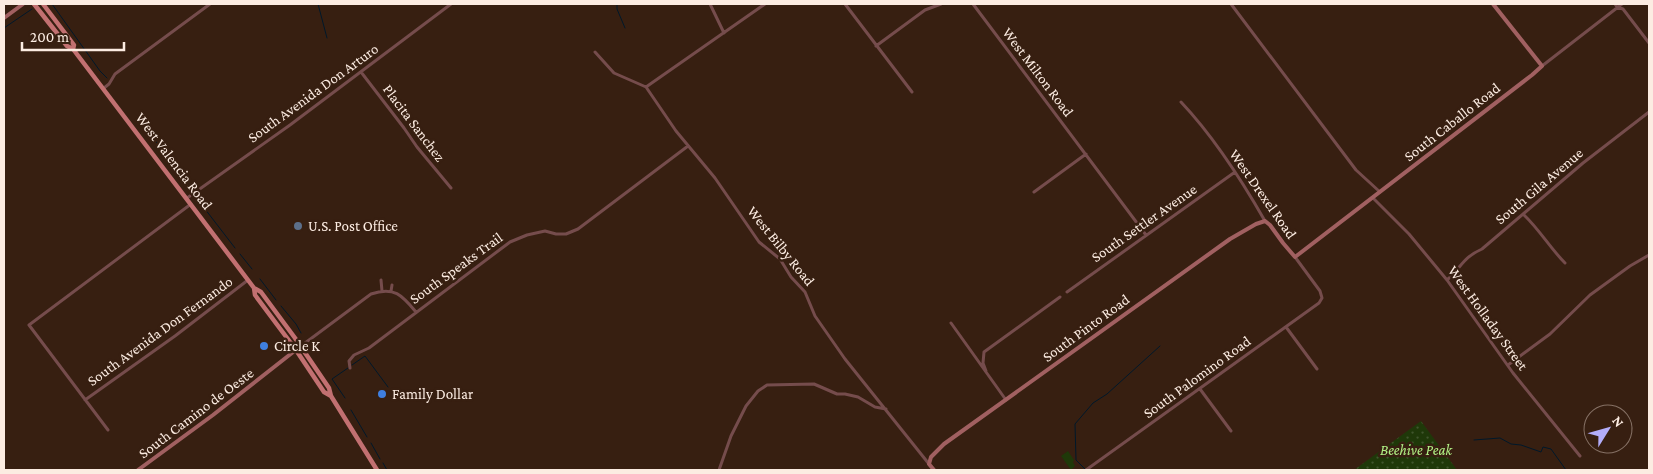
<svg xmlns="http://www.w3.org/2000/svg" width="1653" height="474" font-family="'Crimson Pro',serif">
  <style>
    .green { fill: #1f3809 }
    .park { fill: url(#park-dots) }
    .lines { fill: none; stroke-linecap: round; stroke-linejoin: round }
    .stream { stroke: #00182a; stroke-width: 1 }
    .street { stroke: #754c4c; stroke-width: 3 }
    .secondary { stroke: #a16061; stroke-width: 4 }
    .primary { stroke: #c27071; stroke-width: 4.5 }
    .service-dot { fill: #5c6f8a; stroke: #371f11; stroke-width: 2 }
    .shop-dot { fill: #3f7fe0; stroke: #371f11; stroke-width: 2 }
    .labels { text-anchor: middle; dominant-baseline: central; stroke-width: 5; stroke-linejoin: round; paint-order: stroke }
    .street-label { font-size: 15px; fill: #fcece2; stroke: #371f11 }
    .poi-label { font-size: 15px; fill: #fcece2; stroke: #371f11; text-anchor: start }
    .park-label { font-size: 15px; font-style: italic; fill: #b1f185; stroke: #371f11 }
  </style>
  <defs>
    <pattern id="park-dots" width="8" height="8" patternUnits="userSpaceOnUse" patternTransform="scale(1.25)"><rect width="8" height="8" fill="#1f3809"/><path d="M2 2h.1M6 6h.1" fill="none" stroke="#40552d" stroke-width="1.8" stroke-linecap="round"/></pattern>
  </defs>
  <rect width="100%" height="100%" fill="#371f11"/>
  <!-- green -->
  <path class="green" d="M1068,451l6,9 -1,2 2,4 -4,4 -10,-14z"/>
  <!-- park -->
  <path class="park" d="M1421,421l36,49h-103z"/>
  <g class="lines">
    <!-- stream -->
    <path class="stream" d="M52,4l48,67 7,7
      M318,4l9,34
      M617,4v5l8,19
      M4,28l28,-19
      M145,130l15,16 10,15
      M175,168l16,20
      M195,196l40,52
      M240,254l12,15
      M260,279l16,21
      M281,306l15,18 5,9
      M352,365l13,-9 23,31
      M345,398l-13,-19 16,-11
      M351,410l16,27
      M1474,440l26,-2 11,6 10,1 20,7 2,-5 8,2 15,21
      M371,443l9,16
      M383,463l4,7
      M1086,470l-10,-10 -1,-36 18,-21 14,-9 53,-48"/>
    <!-- street -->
    <path class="street" d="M710,4l14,29
      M845,4l67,88
      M973,4l173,231
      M1231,4l125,166 24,22
      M1615,4l2,3 6,2 26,34
      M876,46l49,-36 16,-6
      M595,52l19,21 32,14 30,44 39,47 44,64 21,17 11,18 14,15 10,24 30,43 84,105
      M1542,66l80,-62
      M361,72l43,56 13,19 34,41
      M646,87l119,-83
      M104,88l5,-4 6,-10 95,-70
      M1181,102c33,35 60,77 84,119
      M1034,192l52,-38
      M187,198l103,-73 161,-121
      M1373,198l36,36 38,46 66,93 67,83
      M1524,215c15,14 26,33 41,48
      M381,280l1,11
      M1447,280c15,-13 15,-22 35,-31l101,-86 66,-51
      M391,291l1,-6
      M1067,292l168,-120
      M951,323l55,77
      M1286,327l31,42
      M301,346l70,-52c23,-8 31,1 45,18
      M1508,365l42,-31 40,-39 40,-29 19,-11
      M350,368l-1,-7 5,-6 15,-7 141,-106 17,-7 18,-4 11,3h10l12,-5 110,-83
      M986,371l-3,-8 1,-11 76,-55
      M1200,389l31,42
      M85,400l90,-64 73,-56
      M108,430l-79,-105 162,-121
      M719,470l12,-34 15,-30 12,-15 9,-6 47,-1 23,10h8l13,3 17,10 11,2
      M1086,470l233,-167 3,-5 -2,-7 -25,-34"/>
    <!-- secondary -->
    <path class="secondary" d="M4,18l19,-14
      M138,470l75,-55 84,-66
      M934,470l-5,-6 2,-7 13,-13 286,-205 26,-15 9,-3 5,4 13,18 12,14 237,-182 10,-9 -49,-62"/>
    <!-- primary -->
    <path class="primary" d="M34,4l33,42 6,3 181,239 7,4 34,46 34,50 2,8 46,74
      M43,4l31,41 -1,4
      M254,288l1,7 41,55 28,42 7,4"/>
  </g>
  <!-- markers -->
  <circle class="service-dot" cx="298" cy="226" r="5"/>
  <g class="shop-dot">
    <circle cx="264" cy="346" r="5"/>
    <circle cx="382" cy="394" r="5"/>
  </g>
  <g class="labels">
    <!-- street labels -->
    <g class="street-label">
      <text transform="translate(1038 72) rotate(53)">West Milton Road</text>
      <text transform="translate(313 93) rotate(-36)">South Avenida Don Arturo</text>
      <text transform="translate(1452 122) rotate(-38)">South Caballo Road</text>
      <text transform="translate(414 123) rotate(53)">Placita Sanchez</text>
      <text transform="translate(174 161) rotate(53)">West Valencia Road</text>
      <text transform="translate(1539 186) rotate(-40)">South Gila Avenue</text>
      <text transform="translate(1263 194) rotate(55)">West Drexel Road</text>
      <text transform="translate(1144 223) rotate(-35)">South Settler Avenue</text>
      <text transform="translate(781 246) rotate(51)">West Bilby Road</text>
      <text transform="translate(456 268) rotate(-36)">South Speaks Trail</text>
      <text transform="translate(1488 318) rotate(54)">West Holladay Street</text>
      <text transform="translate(1086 328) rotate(-36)">South Pinto Road</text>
      <text transform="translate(160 331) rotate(-36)">South Avenida Don Fernando</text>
      <text transform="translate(1197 377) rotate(-36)">South Palomino Road</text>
      <text transform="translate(196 413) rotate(-37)">South Camino de Oeste</text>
    </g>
    <!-- poi labels -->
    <g class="poi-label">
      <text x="308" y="226">U.S. Post Office</text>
      <text x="274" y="346">Circle K</text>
      <text x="392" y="394">Family Dollar</text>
    </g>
    <!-- park labels -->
    <g class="park-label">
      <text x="1416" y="450">Beehive Peak</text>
    </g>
  </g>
  <!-- border -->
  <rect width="1653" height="474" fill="none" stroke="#fcece2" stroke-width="10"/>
  <!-- north arrow -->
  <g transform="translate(1608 429) rotate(53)"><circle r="24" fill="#371f11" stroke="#867165"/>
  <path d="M0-4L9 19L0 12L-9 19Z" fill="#b3adf9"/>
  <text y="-8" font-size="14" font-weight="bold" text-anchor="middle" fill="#fcece2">N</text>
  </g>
  <!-- scale -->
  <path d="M22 42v8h102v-8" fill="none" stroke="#fcece2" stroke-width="2.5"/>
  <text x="30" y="42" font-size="15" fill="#fcece2" stroke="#371f11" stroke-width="4" paint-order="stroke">200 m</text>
</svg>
